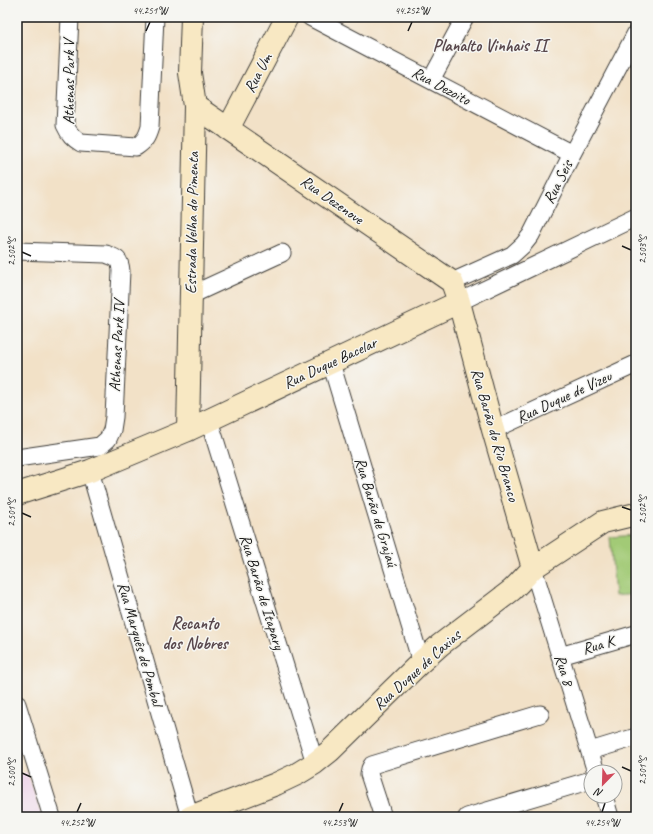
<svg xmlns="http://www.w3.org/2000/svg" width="653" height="834" font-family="Caveat,sans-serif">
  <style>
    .built { fill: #edd1e9 }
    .green { fill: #a2ca76; stroke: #5f7349 }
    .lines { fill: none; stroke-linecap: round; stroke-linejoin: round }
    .street-casing { stroke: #3c3a36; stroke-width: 19 }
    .secondary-casing { stroke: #3c3a36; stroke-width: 24 }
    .street { stroke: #fff; stroke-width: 17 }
    .secondary { stroke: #f8e8c3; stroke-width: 22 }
    .ticks { fill: none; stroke: #1c1c1c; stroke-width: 1.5 }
    .labels { text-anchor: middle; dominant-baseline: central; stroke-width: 3; stroke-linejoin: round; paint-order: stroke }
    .street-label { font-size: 16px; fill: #1c1c1c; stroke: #f6f6f2 }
    .neighbourhood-label { font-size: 17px; font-weight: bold; fill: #59484d; stroke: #f6f6f2 }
    .neatline { fill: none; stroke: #1c1c1c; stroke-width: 1.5 }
    .ticks-label { font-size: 10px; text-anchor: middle; fill: #1c1c1c }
  </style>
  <rect width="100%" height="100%" fill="#f6f6f2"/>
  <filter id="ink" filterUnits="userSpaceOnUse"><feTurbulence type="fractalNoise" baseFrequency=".025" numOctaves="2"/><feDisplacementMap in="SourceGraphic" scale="8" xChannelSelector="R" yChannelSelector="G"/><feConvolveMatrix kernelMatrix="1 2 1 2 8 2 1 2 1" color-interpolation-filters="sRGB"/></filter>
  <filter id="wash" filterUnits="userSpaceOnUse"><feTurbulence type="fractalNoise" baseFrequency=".012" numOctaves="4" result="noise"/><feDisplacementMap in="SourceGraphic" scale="16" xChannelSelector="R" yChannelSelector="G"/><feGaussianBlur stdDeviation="0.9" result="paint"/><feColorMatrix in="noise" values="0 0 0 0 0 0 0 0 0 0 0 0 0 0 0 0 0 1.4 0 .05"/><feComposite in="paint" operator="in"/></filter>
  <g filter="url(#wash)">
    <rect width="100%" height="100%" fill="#f2e1c7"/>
    <!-- built -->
    <path class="built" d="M27,772l15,45h-25v-42z"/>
    <!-- green -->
    <path class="green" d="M636,535v59l-21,2 -5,-59z"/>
  </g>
  <g filter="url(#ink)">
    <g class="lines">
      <defs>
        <path id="street" d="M70,17l-5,108c4,9 8,13 16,18l55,4c9,-6 11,-10 14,-20l5,-110
          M310,17l262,137
          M431,80l34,-63
          M17,251l89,3c11,4 14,5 15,17l-7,146 -2,13 -4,9 -8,7 -83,12
          M452,282l60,-27 11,-10 8,-10 41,-81 64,-121
          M191,295l91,-42
          M459,302l177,-85
          M331,363l90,299
          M209,420l106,343
          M493,430l143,-66
          M90,471l100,346
          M533,568l63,204
          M560,656l76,-22
          M17,704l35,113
          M590,751l46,-14
          M604,796l6,21
          M383,817l-14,-43 1,-5 2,-4 168,-51
          M467,817l124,-37"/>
        <path id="secondary" d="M195,106l257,176 7,20 34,128 40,138
          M228,129l59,-112
          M188,430l7,-324 -5,-33 2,-56
          M17,494l73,-23 98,-41 271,-128
          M190,817l86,-33 21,-10 18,-11 15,-12 91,-89 19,-17 72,-55 7,-7 14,-15 70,-46 33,-8"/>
      </defs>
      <!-- street casing -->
      <use href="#street" class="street-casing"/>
      <!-- secondary casing -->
      <use href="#secondary" class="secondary-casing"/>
      <!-- street -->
      <use href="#street" class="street"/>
      <!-- secondary -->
      <use href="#secondary" class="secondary"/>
    </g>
  </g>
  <!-- ticks -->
  <path class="ticks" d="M146,31l4,-9M408,31l4,-9M622,246l9,4M22,252l9,4M622,507l9,3M22,513l9,4M622,767l9,4M22,773l9,4M77,812l4,-9M339,812l4,-9M602,812l3,-9"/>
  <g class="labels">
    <!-- street labels -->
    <g class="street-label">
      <text transform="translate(258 73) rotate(-62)">Rua Um</text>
      <text transform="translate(69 82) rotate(-90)">Athenas Park V</text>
      <text transform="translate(441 86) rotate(28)">Rua Dezoito</text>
      <text transform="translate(558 182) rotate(-63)">Rua Seis</text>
      <text transform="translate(332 200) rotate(35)">Rua Dezenove</text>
      <text transform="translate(192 223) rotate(-89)">Estrada Velha do Pimenta</text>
      <text transform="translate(117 346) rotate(-87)">Athenas Park IV</text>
      <text transform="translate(330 363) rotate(-25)">Rua Duque Bacelar</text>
      <text transform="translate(564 397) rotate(-25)">Rua Duque de Vizeu</text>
      <text transform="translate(495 435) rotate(74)">Rua Barão do Rio Branco</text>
      <text transform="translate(376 512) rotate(73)">Rua Barão de Grajaú</text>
      <text transform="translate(262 592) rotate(73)">Rua Barão de Itapary</text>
      <text transform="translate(140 644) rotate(74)">Rua Marquês de Pombal</text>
      <text transform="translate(598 645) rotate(-16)">Rua K</text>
      <text transform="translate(417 670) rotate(-42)">Rua Duque de Caxias</text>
      <text transform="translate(564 670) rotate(73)">Rua 8</text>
    </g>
    <!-- neighbourhood labels -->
    <g class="neighbourhood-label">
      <text x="490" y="45">Planalto Vinhais II</text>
      <text x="195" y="623">Recanto<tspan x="195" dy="20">dos Nobres</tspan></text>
    </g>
  </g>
  <!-- margin -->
  <rect width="653" height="834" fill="none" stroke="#f6f6f2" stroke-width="44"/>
  <!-- north arrow -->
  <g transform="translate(603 784) rotate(203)"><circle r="19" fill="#f6f6f2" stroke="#9f9f9c"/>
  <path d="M0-3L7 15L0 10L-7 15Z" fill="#d1495b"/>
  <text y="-6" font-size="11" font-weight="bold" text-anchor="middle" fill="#1c1c1c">N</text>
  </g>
  <rect x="22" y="22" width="609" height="790" class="neatline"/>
  <g class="ticks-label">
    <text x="150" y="14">44.251°W</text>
    <text x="412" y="14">44.252°W</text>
    <text transform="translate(642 250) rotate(-90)" y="4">2.503°S</text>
    <text transform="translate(11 252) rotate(-90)" y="4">2.502°S</text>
    <text transform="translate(642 510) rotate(-90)" y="4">2.502°S</text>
    <text transform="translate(11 513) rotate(-90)" y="4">2.501°S</text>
    <text transform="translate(642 771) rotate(-90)" y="4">2.501°S</text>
    <text transform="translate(11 773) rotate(-90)" y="4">2.500°S</text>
    <text x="77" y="826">44.252°W</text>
    <text x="339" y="826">44.253°W</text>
    <text x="602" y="826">44.254°W</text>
  </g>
</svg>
